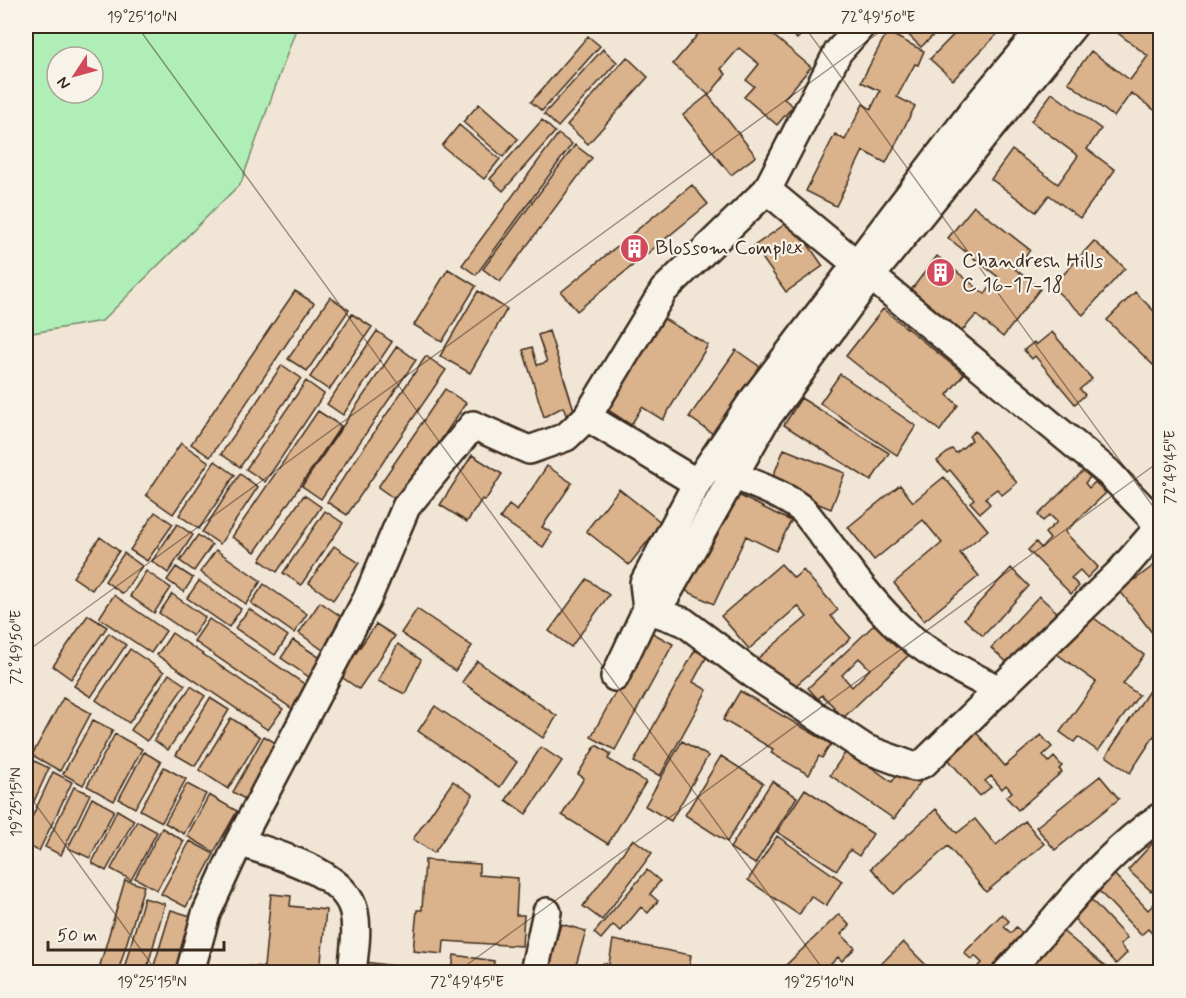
<svg xmlns="http://www.w3.org/2000/svg" width="1186" height="998" font-family="Mynerve,sans-serif">
  <style>
    .green { fill: #afefb7; stroke: #758c6a; stroke-width: 1.5; fill-rule: evenodd }
    .building { fill: #dab28b; stroke: #3b2a1e; stroke-width: 1.5; fill-rule: evenodd }
    .lines { fill: none; stroke-linecap: round; stroke-linejoin: round }
    .minor-casing { stroke: #3b2a1e; stroke-width: 32 }
    .minor { stroke: #f7f3e8; stroke-width: 27 }
    .ticks { fill: none; stroke: #3b2a1e; stroke-width: 1.5; stroke-opacity: 0.45 }
    .labels { text-anchor: middle; dominant-baseline: central; stroke-width: 4.5; stroke-linejoin: round; paint-order: stroke }
    .poi-label { font-size: 21px; fill: #3b2a1e; stroke: #f7f3e8; text-anchor: start }
    .neatline { fill: none; stroke: #3b2a1e; stroke-width: 2 }
    .ticks-label { font-size: 15px; text-anchor: middle; fill: #3b2a1e }
  </style>
  <rect width="100%" height="100%" fill="#f1e6d5"/>
  <filter id="ink" filterUnits="userSpaceOnUse"><feTurbulence type="fractalNoise" baseFrequency=".0167" numOctaves="2"/><feDisplacementMap in="SourceGraphic" scale="12" xChannelSelector="R" yChannelSelector="G"/><feConvolveMatrix kernelMatrix="1 2 1 2 8 2 1 2 1" color-interpolation-filters="sRGB"/></filter>
  <g filter="url(#ink)">
    <!-- green -->
    <path class="green" d="M26,26h271l-56,157 -139,138 -76,13zM57,57h36v36h-36z"/>
    <!-- building -->
    <path class="building" d="M705,26h57l49,41 -27,32 9,7 -16,19 -33,-28 10,-11 -8,-6 13,-16 -20,-16 -18,21 5,5 -17,21 -36,-31z
      M785,26h26l-14,13z
      M902,26h41l-22,21 -21,-20z
      M962,26h43l-52,54 -23,-21z
      M1113,26h47v88l-29,-21 -17,24 -46,-35 23,-31 39,29 18,-24 -37,-28z
      M887,32l37,19 -6,14 -3,-1 -18,33 18,9 -29,57 -23,-12 -27,55 -30,-15 29,-57 10,6 18,-36 8,5 9,-18 -19,-9z
      M588,36l12,10 -58,65 -11,-9z
      M603,49l14,13 -59,65 -14,-13z
      M627,57l21,20 -60,67 -21,-19z
      M1052,93l49,36 -14,20 28,21 -35,48 -31,-23 -13,17 -45,-33 21,-29 46,34 20,-28 -47,-35z
      M708,95l48,61 -25,19 -48,-60z
      M479,104l39,35 -15,18 -40,-35z
      M542,120l13,12 -52,59 -13,-12z
      M459,125l41,34 -16,20 -42,-33z
      M558,134l14,10 -96,131 -14,-10z
      M575,145l17,13 -92,124 -17,-13z
      M692,185l16,19 -131,107 -16,-19z
      M974,206l56,44 -15,19 25,20 -37,48 -27,-22 -14,16 -51,-41 26,-34 48,38 13,-17 -50,-39z
      M791,220l32,46 -37,26 -32,-46z
      M1094,241l31,27 -42,47 -31,-28z
      M448,269l28,17 -34,56 -28,-17z
      M295,291l19,12 -104,154 -19,-13z
      M478,291l29,18 -37,64 -30,-17z
      M1135,292l25,25v41l-7,7 -46,-45z
      M330,297l19,13 -42,61 -19,-12z
      M883,309l81,65 -17,21 11,10 -18,26 -94,-75z
      M352,314l20,13 -43,63 -19,-13z
      M661,317l47,28 -45,75 -21,-13 -11,18 -26,-17z
      M377,331l15,11 -49,73 -16,-11z
      M549,331l26,82 -9,2 -3,-8 -19,10 -21,-67 9,-3 5,18 10,-3 -9,-27z
      M1052,332l40,47 -12,10 5,6 -10,9 -40,-48 -3,3 -8,-9 10,-8 2,3z
      M397,346l19,14 -95,139 -19,-13z
      M736,350l30,21 -47,67 -30,-21z
      M426,356l20,14 -99,145 -20,-13z
      M282,365l19,13 -61,89 -19,-13z
      M840,374l76,52 -19,29 -77,-52z
      M306,381l18,13 -59,88 -19,-13z
      M445,389l21,14 -67,99 -21,-15z
      M801,398l88,55 -18,28 -87,-56z
      M318,411l23,15 -86,126 -23,-15z
      M975,431l42,52 -15,12 -5,-6 -12,9 5,6 -10,9 -10,-11 4,-3 -24,-29 -3,2 -10,-11 15,-12 4,4 16,-13 -3,-4z
      M181,443l28,19 -36,52 -27,-19z
      M784,449l61,24 -14,36 -61,-25z
      M472,455l30,19 -17,27 -3,-2 -15,23 -27,-17z
      M215,461l20,14 -36,54 -20,-14z
      M547,466l25,17 -30,44 10,6 -9,14 -43,-29 9,-13 8,6z
      M1085,469l6,7 -6,7 4,5 6,-6 11,11 -41,39 33,35 -11,11 -7,-8 -9,8 8,8 -8,8 -43,-44 8,-8 5,6 9,-9 -5,-6 12,-11 -7,-7 -7,6 -5,-6z
      M240,474l18,13 -38,57 -18,-12z
      M944,477l44,53 -28,23 19,23 -55,45 -30,-38 48,-40 -19,-23 -49,40 -26,-33 52,-42 13,17z
      M619,489l43,34 -33,42 -43,-34z
      M730,491l61,30 -15,30 -30,-15 -32,68 -32,-15z
      M304,495l17,12 -44,65 -17,-12z
      M325,511l18,12 -42,62 -18,-12z
      M155,512l18,12 -26,37 -17,-11z
      M177,524l16,11 -25,38 -16,-12z
      M198,535l14,10 -18,26 -14,-10z
      M100,537l19,14 -27,39 -19,-13z
      M334,546l25,17 -26,37 -24,-17z
      M216,550l45,31 -15,23 -46,-32z
      M124,553l18,13 -19,28 -18,-13z
      M781,564l13,14 9,-8 35,40 -7,6 20,22 -64,55 -30,-34 50,-42 -9,-11 -49,43 -28,-33z
      M1153,566l7,9v68l-40,-52z
      M176,567l17,11 -9,14 -17,-12z
      M1011,568l18,18 -46,50 -19,-17z
      M146,571l25,17 -17,25 -24,-17z
      M587,579l22,16 -38,52 -22,-16z
      M199,581l42,28 -12,18 -42,-29z
      M264,584l43,30 -13,19 -43,-30z
      M172,594l33,23 -12,19 -34,-23z
      M114,595l52,36 -15,22 -52,-35z
      M1039,596l18,16 -48,52 -18,-16z
      M320,602l29,20 -22,31 -28,-20z
      M249,609l39,27 -13,19 -40,-27z
      M417,609l55,37 -17,25 -54,-38z
      M1087,613l57,42 -21,29 16,11 -41,56 -20,-14 -4,5 -14,-10 36,-50 -39,-28z
      M88,615l19,12 -36,52 -18,-13z
      M209,619l104,71 -16,22 -103,-71z
      M878,621l9,10 -4,3 13,13 4,-4 10,11 -70,67 -10,-10 4,-4 -12,-12 -4,4 -10,-11zM859,658l11,11 -18,18 -10,-12z
      M376,624l19,12 -36,53 -19,-13z
      M649,631l24,13 -58,106 -24,-13z
      M109,633l17,12 -35,52 -17,-11z
      M172,633l111,76 -15,21 -111,-75z
      M293,640l29,19 -13,18 -28,-19z
      M398,644l23,16 -16,34 -27,-13z
      M130,649l34,23 -35,51 -33,-23z
      M695,650l12,6 -14,26 14,8 -47,86 -26,-14z
      M477,661l80,55 -14,22 -81,-56z
      M169,674l16,11 -38,56 -16,-11z
      M1160,674v53l-30,46 -24,-17z
      M191,686l14,10 -37,54 -14,-10z
      M740,691l91,53 -9,14 -3,-2 -10,19 -38,-22 2,-4 -50,-29z
      M63,698l28,15 -31,58 -28,-16z
      M210,698l19,12 -34,56 -19,-11z
      M435,706l82,56 -17,25 -82,-56z
      M231,718l29,19 -32,52 -29,-19z
      M93,720l20,10 -30,55 -20,-11z
      M968,723l37,43 36,-31 11,12 -9,8 6,7 5,-5 8,9 -3,3 3,3 -44,38 -12,-13 6,-5 -6,-7 -4,4 -11,-13 -6,5 6,6 -11,9 -39,-45 10,-8 6,7 8,-7 -8,-10z
      M115,734l27,15 -28,52 -27,-15z
      M264,736l20,12 -31,56 -20,-12z
      M682,741l26,15 -37,65 -26,-15z
      M596,745l15,9 -3,5 38,23 -38,62 -46,-29 22,-37 -6,-4z
      M541,747l21,14 -36,53 -20,-14z
      M847,750l45,32 11,-16 19,14 -28,39 -64,-44z
      M144,752l17,10 -26,46 -16,-9z
      M721,756l42,27 -36,59 -42,-27z
      M28,758l21,10 -23,51v-56z
      M164,767l22,12 -24,43 -22,-12z
      M53,772l19,10 -33,69 -13,-6v-15z
      M1100,776l19,23 -64,51 -19,-23z
      M453,781l20,14 -39,58 -21,-14z
      M772,781l25,16 -42,67 -25,-16z
      M187,784l19,10 -22,40 -19,-11z
      M74,787l16,7 -29,61 -16,-8z
      M805,789l68,45 -14,22 -9,-6 -13,20 -60,-38z
      M209,795l28,16 -23,41 -27,-16z
      M92,798l22,12 -24,48 -22,-10z
      M936,809l21,24 18,-14 21,26 29,-24 19,23 -58,48 -38,-46 -54,48 -23,-26z
      M117,810l17,10 -28,51 -14,-8z
      M137,821l20,11 -26,48 -20,-11z
      M162,828l22,13 -27,49 -22,-12z
      M1160,835v47l-9,9 -23,-21z
      M777,836l65,45 -16,25 -15,-10 -12,19 -51,-35z
      M633,839l19,14 -50,67 -19,-14z
      M190,841l24,13 -28,53 -25,-13z
      M425,860l54,4v11l39,3 -2,37h8l-2,31 -78,-5 -1,13 -30,-3 4,-41h5z
      M647,870l13,11 -10,13 8,7 -10,12 -7,-6 -20,24 -8,-6 -12,14 -7,-6z
      M1112,872l36,38 12,-12v44l-12,-13 -7,6 -45,-47z
      M125,880l19,6 -26,86h-20z
      M1085,893l42,45 -7,7 7,8 -11,11 -49,-53z
      M271,894l20,2 -1,10 36,4 -6,62h-72l1,-6 15,1z
      M144,898l21,6 -19,68h-23z
      M171,910l23,7 -16,55h-26z
      M839,914l11,12 -9,8 14,14 -13,13 -4,-4 -15,15h-33l-6,-5z
      M1002,914l7,7 -5,6 7,6 5,-6 9,9 -36,36h-5l-6,-5 4,-4 -7,-7 -3,4 -8,-7z
      M561,924l25,7 -12,41 -27,-1z
      M1054,924l58,48h-99z
      M613,940l78,15 -2,13 8,2v2h-96l2,-9 6,1z
      M903,942l30,30h-60z
      M454,955l40,6 -1,11h-41z
      M365,962l74,10h-75z"/>
    <g class="lines">
      <defs>
        <path id="minor" d="M767,190l341,282 52,54
          M587,417l110,66
          M717,466c28,17 62,24 87,45 30,37 56,79 90,112 30,30 68,48 105,67
          M647,609l-3,-26 53,-100 54,-80 222,-292 71,-85
          M647,609l37,13 69,52 113,75 49,18 9,-4 196,-191 40,-46
          M615,677l32,-68 19,-14 99,-175 105,-143 203,-251
          M239,842c34,12 106,29 115,70 4,19 0,41 -2,60
          M190,972l16,-58 33,-72 128,-243 39,-92 67,-82 56,25 37,-13 21,-20 77,-127 103,-100 71,-138 23,-26
          M534,972l13,-60
          M1007,972c50,-52 93,-115 153,-155"/>
      </defs>
      <!-- minor casing -->
      <use href="#minor" class="minor-casing"/>
      <!-- minor -->
      <use href="#minor" class="minor"/>
    </g>
  </g>
  <!-- ticks -->
  <path class="ticks" d="M137,26l688,946M804,26l356,490M26,652l862,-626M26,791l131,181M457,972l703,-511"/>
  <!-- icons -->
  <defs>
    <symbol id="building-disc" viewBox="-11 -11 22 22"><circle r="9.5" fill="#d1495b" stroke="#f7f3e8"/><path d="M-4-6H4V6H1V3H-1V6H-4ZM-2.5-4.3h1.7v1.8h-1.7ZM.8-4.3h1.7v1.8H.8ZM-2.5-1h1.7V.8h-1.7ZM.8-1h1.7V.8H.8Z" fill="#fff"/></symbol>
  </defs>
  <g fill-rule="evenodd">
    <use href="#building-disc" x="618" y="232" width="33" height="33"/>
    <use href="#building-disc" x="924" y="256" width="33" height="33"/>
  </g>
  <g class="labels">
    <!-- poi labels -->
    <g class="poi-label">
      <text x="655" y="248">Blossom Complex</text>
      <text x="962" y="261">Chandresh Hills<tspan x="962" dy="24">C 16-17-18</tspan></text>
    </g>
  </g>
  <!-- margin -->
  <rect width="1186" height="998" fill="none" stroke="#f7f3e8" stroke-width="66"/>
  <!-- north arrow -->
  <g transform="translate(75 75) rotate(234)"><circle r="28" fill="#f7f3e8" stroke="#aca397" stroke-width="1.5"/>
  <path d="M0-4.5L10 22L0 15L-10 22Z" fill="#d1495b"/>
  <text y="-9" font-size="16" font-weight="bold" text-anchor="middle" fill="#3b2a1e">N</text>
  </g>
  <!-- scale -->
  <path d="M48 941v9h176v-9" fill="none" stroke="#3b2a1e" stroke-width="3"/>
  <text x="57" y="941" font-size="18" fill="#3b2a1e" stroke="#f7f3e8" stroke-width="4.5" paint-order="stroke">50 m</text>
  <rect x="33" y="33" width="1120" height="932" class="neatline"/>
  <g class="ticks-label">
    <text x="142" y="22">19°25'10"N</text>
    <text x="878" y="22">72°49'50"E</text>
    <text transform="translate(1170 467) rotate(-90)" y="5">72°49'45"E</text>
    <text transform="translate(16 647) rotate(-90)" y="5">72°49'50"E</text>
    <text transform="translate(16 802) rotate(-90)" y="5">19°25'15"N</text>
    <text x="152" y="987">19°25'15"N</text>
    <text x="467" y="987">72°49'45"E</text>
    <text x="819" y="987">19°25'10"N</text>
  </g>
</svg>
